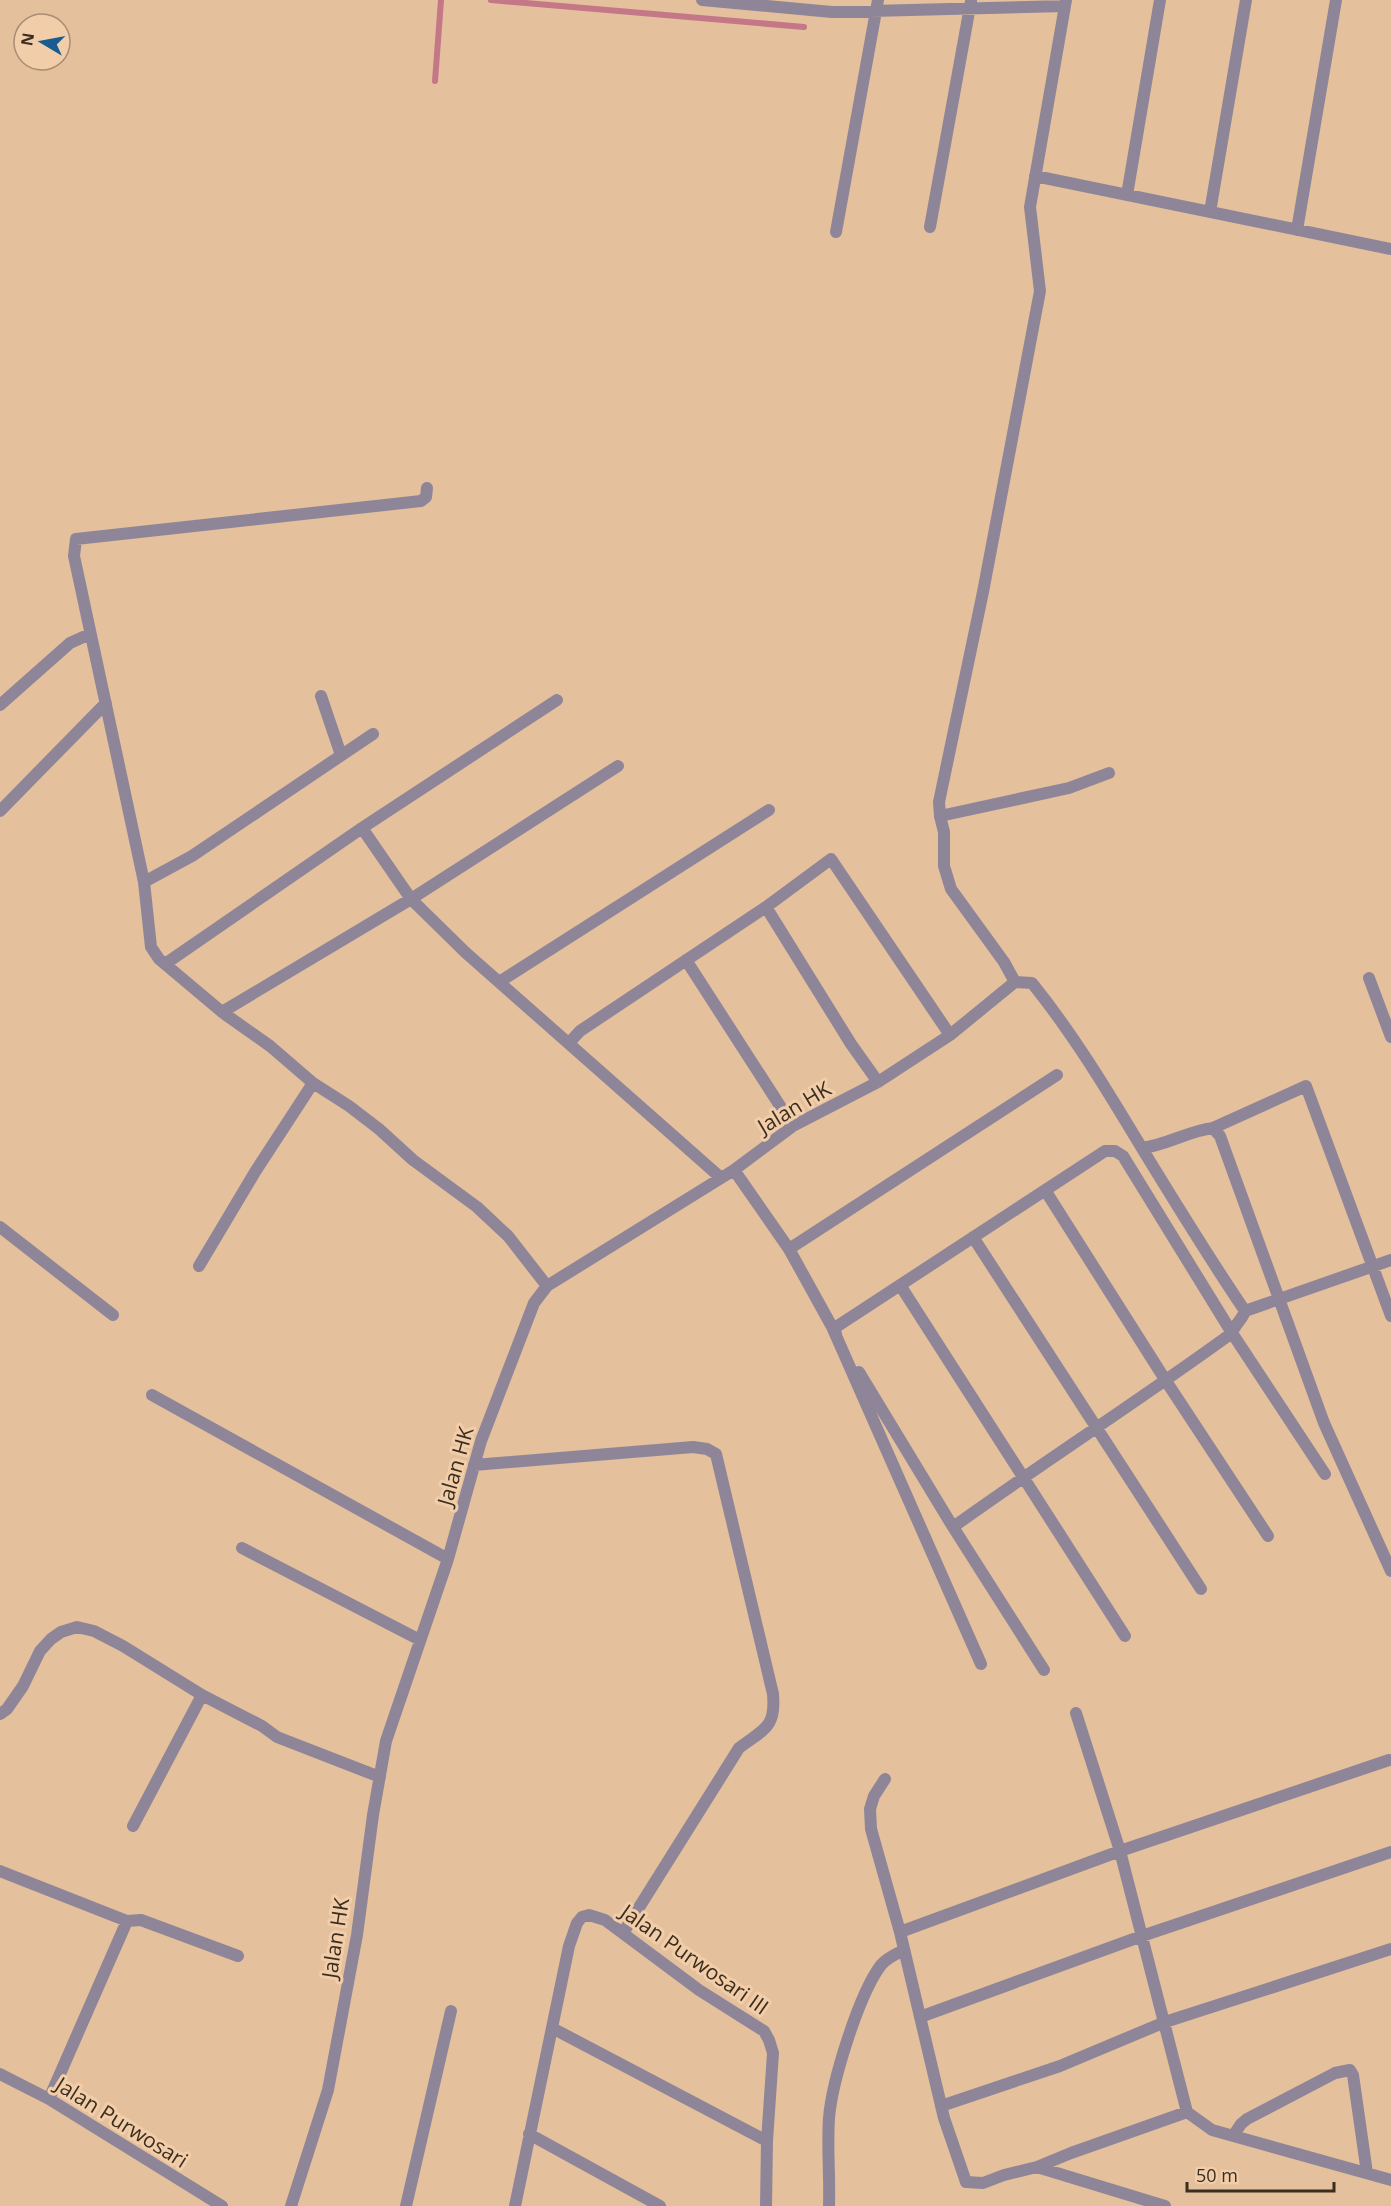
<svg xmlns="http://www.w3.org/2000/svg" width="1391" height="2206" font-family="'Open Sans',sans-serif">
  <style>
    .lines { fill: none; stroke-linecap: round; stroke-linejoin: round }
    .stream { stroke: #c47787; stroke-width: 6 }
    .service { stroke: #8e8698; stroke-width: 12 }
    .minor { stroke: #8e8698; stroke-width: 12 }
    .labels { text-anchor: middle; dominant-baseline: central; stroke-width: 6; stroke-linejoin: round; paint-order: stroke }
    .street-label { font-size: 21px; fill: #3b2e1f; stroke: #f1cda9 }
  </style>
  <rect width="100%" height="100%" fill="#e4c09d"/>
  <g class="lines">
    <!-- stream -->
    <path class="stream" d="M491,0l313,27
      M435,81l6,-81"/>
    <!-- service -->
    <path class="service" d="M321,696l20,59
      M940,816l129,-28 40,-15"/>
    <!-- minor -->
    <path class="minor" d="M702,0l130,12 233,-6
      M1066,0l-36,207 10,84 -57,301 -44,210 1,14 4,16v34l7,23 53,73 11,20 17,1c42,52 76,109 111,167 33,54 66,108 102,161
      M1035,176l356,73
      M1127,195l33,-195
      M1210,212l36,-212
      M930,227l41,-226
      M1297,230l39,-230
      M836,232l42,-232
      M557,700l-195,128 49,71 54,53 255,225
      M0,705l70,-62 20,-9
      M373,734l-181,122 -48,26 7,65 8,12 63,53 48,34 43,37 36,23 30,23 34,31 64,47 31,29 39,50
      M0,811l106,-108
      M144,882l-70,-326 2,-17 345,-38 5,-4 1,-9
      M766,907l85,137 27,38
      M686,960l107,166
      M165,964l197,-136
      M1369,978l22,59
      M499,982l270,-172
      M222,1012l189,-113 207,-133
      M569,1043l11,-12 186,-124 65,-48 119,176
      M1213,1128l93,-42 85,230
      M1142,1148c25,-3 46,-17 71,-20l7,8 104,287 67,148
      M734,1170l55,79 47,85
      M1045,1190l121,191 102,155
      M0,1227l113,88
      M973,1237l228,352
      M789,1249l268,-174
      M199,1266l56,-94 58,-89
      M900,1285l225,351
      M859,1372l94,155 91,143
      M152,1395l296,164
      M474,1465l219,-18 14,2 9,5 57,240c3,34 -9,35 -34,54l-116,185
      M953,1527c92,-66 187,-127 279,-194 3,-9 10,-13 13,-22l146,-51
      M242,1548l178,92
      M981,1664l-148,-335 272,-178h10l8,5 109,177 93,141
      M1076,1713l44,138 67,261 25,18 179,50
      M0,1714l7,-5 16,-23 17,-35 11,-12 10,-7 16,-5 17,4 29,15 79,49 60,31 15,11 103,40
      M885,1779l-11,17 -4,13 1,20 29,103 44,186 22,64 17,1 21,-8 33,-8 128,39
      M133,1826l69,-131
      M0,1871l127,50 14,-1 97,36
      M900,1932l220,-81 269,-91
      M920,2017l222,-81 249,-84
      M552,2028l215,113
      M0,2074l49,25 173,107
      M49,2099l78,-178
      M941,2106l119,-40 105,-44 226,-73
      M529,2134l131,72
      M1233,2136l8,-12 6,-5 88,-46 15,-3 3,5 14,98
      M1037,2167l34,-14 116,-41
      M291,2206l37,-116 29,-155 16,-120 13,-74 62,-182 33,-118 53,-138 13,-17 187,-116 59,-44 85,-44 72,-47 65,-53
      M406,2206l45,-195
      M515,2206l54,-260 8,-23 5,-6 7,-2 16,5 94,70 65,41 5,9 4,13 -6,88 -1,65
      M829,2206c1,-29 -2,-59 0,-88 3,-37 30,-124 52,-153 6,-7 15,-11 23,-15"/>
  </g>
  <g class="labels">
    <!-- street labels -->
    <g class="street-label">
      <text transform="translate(794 1107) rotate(-31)">Jalan HK</text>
      <text transform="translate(455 1466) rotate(-74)">Jalan HK</text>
      <text transform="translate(335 1938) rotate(-81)">Jalan HK</text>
      <text transform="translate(695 1959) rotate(35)">Jalan Purwosari III</text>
      <text transform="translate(122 2122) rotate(32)">Jalan Purwosari</text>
    </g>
  </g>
  <!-- north arrow -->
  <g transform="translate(42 42) rotate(280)"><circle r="28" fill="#f1cda9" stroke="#a88d72" stroke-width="1.5"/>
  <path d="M0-4.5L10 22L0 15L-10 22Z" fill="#185c91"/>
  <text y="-9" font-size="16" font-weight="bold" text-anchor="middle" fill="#3b2e1f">N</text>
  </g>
  <!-- scale -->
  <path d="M1187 2182v9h147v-9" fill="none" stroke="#3b2e1f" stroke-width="3"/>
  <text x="1196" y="2182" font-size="18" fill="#3b2e1f" stroke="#f1cda9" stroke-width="4.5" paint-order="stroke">50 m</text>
</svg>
